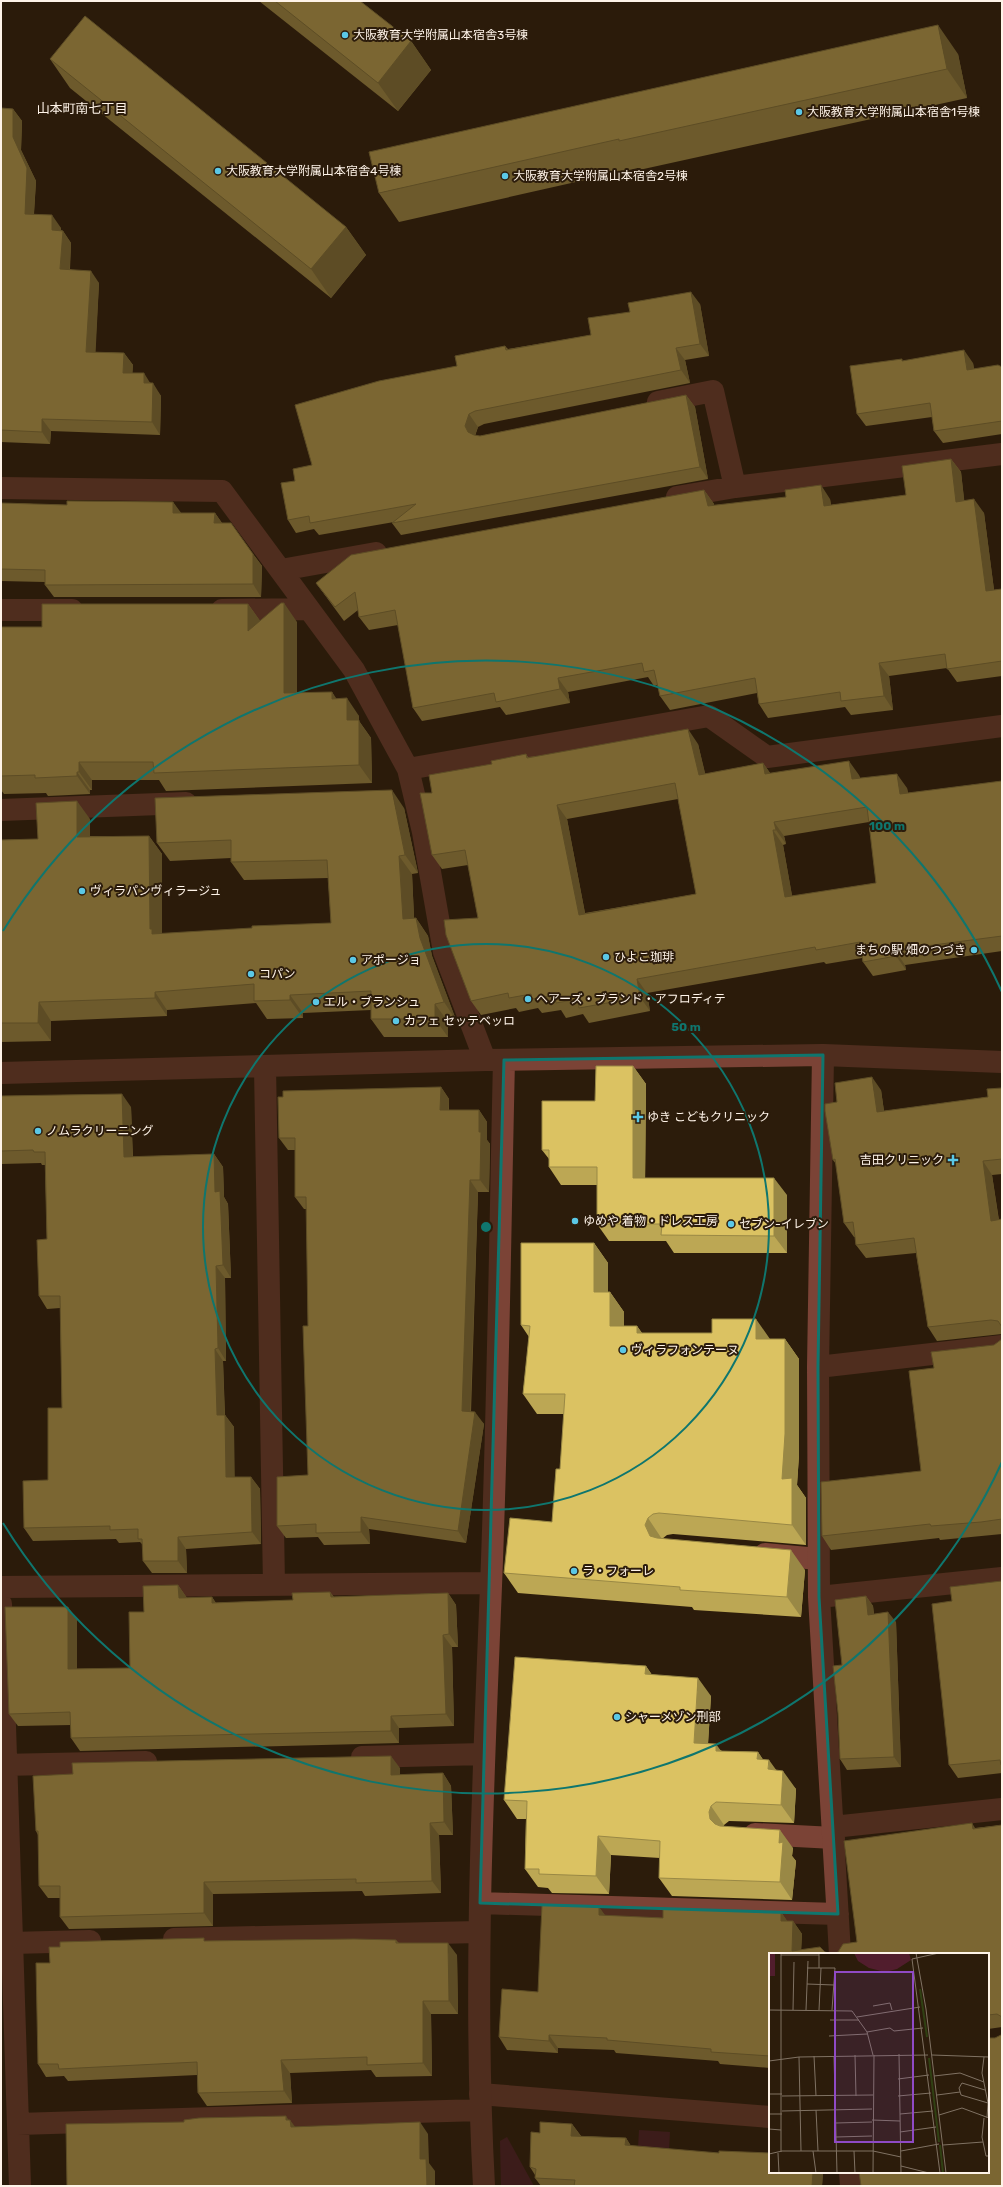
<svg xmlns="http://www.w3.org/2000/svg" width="1003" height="2187" font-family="Rubik,'Noto Sans JP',sans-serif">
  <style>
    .green { fill: #511d2d }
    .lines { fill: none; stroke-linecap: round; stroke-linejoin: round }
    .service { stroke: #7b4336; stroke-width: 22 }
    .minor { stroke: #7b4336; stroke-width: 22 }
    .wall { fill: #bca754; fill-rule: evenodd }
    .shaded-wall { fill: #998845 }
    .building { fill: #dbc262; stroke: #998845; fill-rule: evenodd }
    .marked { fill: none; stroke: #0f766e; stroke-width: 3; stroke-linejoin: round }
    .ring { fill: none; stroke: #0f766e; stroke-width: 2 }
    .poi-dot { fill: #5bc8e6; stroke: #2c1c0b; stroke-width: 1.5 }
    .labels { text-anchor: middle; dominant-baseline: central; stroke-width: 4; stroke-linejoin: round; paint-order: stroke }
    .poi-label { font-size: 12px; fill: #fef3e8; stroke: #2c1c0b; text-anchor: start }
    .neighbourhood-label { font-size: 13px; fill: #fef3e8; stroke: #2c1c0b }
    .inset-river { fill: none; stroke: #304113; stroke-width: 2 }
    .inset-road { fill: none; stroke: #807263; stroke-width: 1 }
    .view { fill: #8f4ac5; fill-opacity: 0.15; stroke: #8f4ac5; stroke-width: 2 }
    .inset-edge { fill: none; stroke: #fef3e8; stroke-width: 2 }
    .centre { fill: #0f766e; stroke: #2c1c0b; stroke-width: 2 }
    .ring-label { font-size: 12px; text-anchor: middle; font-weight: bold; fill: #0f766e; stroke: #2c1c0b; stroke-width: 4; stroke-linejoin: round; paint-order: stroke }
  </style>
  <rect width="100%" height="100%" fill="#2c1c0b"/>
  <!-- green -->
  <path class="green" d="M639,2130l31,2 -3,54h-31z
    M507,2137l27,49h-33l-1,-45z"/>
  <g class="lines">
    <!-- service -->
    <path class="service" d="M765,1554l53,5
      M755,1834l79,4
      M480,2094l290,23"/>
    <!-- minor -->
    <path class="minor" d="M658,402l55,-11 22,96
      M1,488l221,3 132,179 54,99 15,63 21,120 41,108
      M677,497l58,-10 267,-33
      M281,570l95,-17
      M1,610h71
      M222,610l87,-1
      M408,769l301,-53 58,41 235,-31
      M1,810l185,-7
      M823,1055l-5,312 1,230 21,357
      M265,1067l9,518
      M1,1073l484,-13 338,-5 179,7
      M818,1367l184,-21
      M1,1587l490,-4
      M819,1597l183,-19
      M1,1604l19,582
      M362,1757l122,-3
      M1,1765l145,-3
      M833,1827l169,-18
      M480,1903l358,11
      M174,1939l304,-7
      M11,1943l79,-2
      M18,2124l462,-14
      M850,2172l1,14
      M484,2186c-11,-200 -1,-400 7,-600 7,-175 9,-350 13,-526"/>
  </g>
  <!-- wall -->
  <path class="wall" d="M259,1h101l51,40 20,29 -33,41z
    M958,54l9,44 -328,72 -1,-2 -239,54 -20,-29z
    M50,59l296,168 20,28 -35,43 -261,-210z
    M1,108l12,1 9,12 -1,29 15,31 -2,33 27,14v2l2,1 8,12 -1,26 29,14 -4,69 29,1 9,12 -1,8 19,10 10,13 -1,39 -109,-4 -1,13 -49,-2z
    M700,304l9,52 -24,4 5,23 -206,41 -6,3 -3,9h5l206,-41 9,12 13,72 -307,56 -9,-12 2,-1 -75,13 -5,-6 -18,4 -8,-13 7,-39 17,-16 145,-99 48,-20 3,3 83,-14z
    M903,361l70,2 1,6 28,-2v67l-59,9 -9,-12 -2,-14 -66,9 -9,-12z
    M951,459l10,13 3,28 20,13 10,77 8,-1v87l-45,6 -10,-14 -58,8 4,34 -42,5 -6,-8 -77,11 -9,-14 -2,-11 -87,17 -10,-14 -2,-11 -4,1 -6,-9 -80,15 2,11 -64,12 -6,-8 -78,14 -9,-13 -15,-83 -29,5 -10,-13 -1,-7 -14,11 -28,-38 388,-93 10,14v1l116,-6 1,6 75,-10z
    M173,502l7,11h35l7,10 31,31 9,12 -1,31h-207l-9,-12v-3l-44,-1v-78l66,2z
    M248,604l12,17 37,1v71l35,-1 4,7 23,17v5l12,17 1,45 -206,8 -7,-11h-67v10h-2v4l-42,2 -2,-3 -42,1 -3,-4v-163h41z
    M698,744l7,30 58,-11 7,10 89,2 1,3 47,10 1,5 94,-12v170l-97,14 1,5 -33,6 -10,-14 -1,-4 -36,6 -2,-2 -177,31 3,18 -61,12 -6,-9 -17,4 -5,-8 -19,3 -4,-5 -19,4 -3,-4 -35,7 -10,-14 7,-83 -10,-53 -26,4 -10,-14v-62l60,-29 34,-10 2,3zM678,799l18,95 -111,19 -18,-94zM869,822l7,61 -84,13 -9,-51 3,-1 -2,-8z
    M404,808l14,65 -6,1 2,44h2l12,18 4,20 24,64 -8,2v15h-64l-13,-18v-9l-68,3v5l-36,1 -11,-16 -89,7v6l-116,5v20l-50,1v-202l37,-1 52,-20v17h59l13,18v80l169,-11 -3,-45 -84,2 -13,-18v-4l-61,3 -13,-18z
    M633,1066l13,18 -1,94 142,17v58h-113l-8,-12h-57l-12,-17v-39h-36l-12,-18v-8l-7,-9z
    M441,1087l8,12v11h30l8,12v18l3,4 -1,48h-11l-7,220 13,12 -18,119 -97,-14 1,15 -46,1 -6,-8 -32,1 -9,-12 31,-51v-149l-1,-117h-3l-9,-12v-47h-7l-9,-12 4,-41z
    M1002,1088v86l-10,1 7,45 3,-1v115l-65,7 -9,-14 -12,-74 -50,5 -10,-13 -1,-8h-1l-10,-14 -8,-59 -3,-4 4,-58 44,-12 3,21 104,-14z
    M1,1096l130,11 2,50 81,-3 9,13 1,30 4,7 3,74h-6l1,83h-3l2,54 9,12v50h17l9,12 1,55 -75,5 1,24h-35l-9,-12v-16l-3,-3 -21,1 -3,-4 -83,2 -9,-13 24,-48 14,-72 -2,-100 -13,1 -8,-13 8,-57 -2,-74h-3l-1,-2 -40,1z
    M594,1243l14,20v29h2l14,20v14h13l5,7 128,6h15l14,20v96l-2,30 9,13v47l-133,-11 -6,1 -5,4 143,31 -4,47 -107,-7 -2,-3 -174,-14 -14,-20 48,-51 8,-53 4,-55h-27l-14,-20 6,-57 -8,-12z
    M1002,1339v195l-62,6 -1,-2 -108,12 -9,-14 99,-65 13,-103 60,-23z
    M1002,1581v192l-44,5 -9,-13z
    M178,1585l9,13 25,-1 4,6 77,-3 37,-8 4,5 114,-4 8,12 2,42h-6l2,79 -55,2v15l-319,8 -9,-13v-13l-53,1 -9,-12 68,-95v50l53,-1 14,-56z
    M866,1596l7,10 1,8 22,8 5,145 -54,3 -7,-11 2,-94z
    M646,1666l6,9 59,21 -3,47 14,8 36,1 5,8 13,10 20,19 -2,34 -65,-2 -5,4 -1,1 70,22 -1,8 4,5 -4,39 -120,-4 -13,-18 1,-20 -49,-3 -2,39 -57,-1 -4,-5 -10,-1 -13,-18 1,-50h-9l-13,-19z
    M400,1768v7l43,-2 8,13 2,49h-14l2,58 -76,3 -3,-5 -149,3v32l-144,3 -9,-12v-19h-12l-9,-12 -1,-51 -2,-4z
    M1002,1825v202l-14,2v-75h-218v114l-50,-4 -2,-3 -102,-8 -2,-3 -56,-2v5l-51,-3 -8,-13 39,-45 61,-85 6,9 58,2 118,-6 6,9h6l9,13 -1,16 24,2 7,2 6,-2 19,-10 118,-114z
    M396,1940l3,3 58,12 1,59h-27l1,62 -56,1 -5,-7 -81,3 2,30 -85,3 -9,-13 -1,-18 -129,6 -4,-5 -18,1 -8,-13 12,-101 157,-22z
    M572,2124l9,12 45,2 5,8 139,26h53l-1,14h-281l-6,-8v-3l-5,-8z"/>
  <!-- shaded-wall -->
  <path class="shaded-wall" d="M938,25l20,29 9,44 -20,-29z
    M411,41l20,29 -33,41 -20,-28z
    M13,109l9,12 -1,29 15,31 -3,45 -8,-12 -12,-77z
    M52,215l9,13 -1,14 -8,-12z
    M346,227l20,28 -35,43 -20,-29z
    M63,231l8,12 -2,38 -9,-12z
    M91,271l8,12 -4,81 -9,-12z
    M691,292l9,12 9,52 -9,-12z
    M676,348l9,12 5,23 -9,-13z
    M964,350l9,13 3,19 -9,-12z
    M124,353l9,12 -1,20 -9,-12z
    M144,373l8,13 1,-3 8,13 -1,39 -8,-13 -8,-39z
    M686,395l9,12 13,72 -8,-12z
    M469,414l9,13 -4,11 -6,-6 -3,-6z
    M42,419l9,12 -1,13 -8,-12z
    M951,459l10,13 5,43 -10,-13z
    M821,485l9,14 3,21 -9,-14z
    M704,490l10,14 3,16 -9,-14z
    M974,499l10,14 12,92 -10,-14z
    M173,502l9,12 -9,-1z
    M215,513l9,13 -10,-3z
    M253,554l9,12 -1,31 -8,-13z
    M284,603l13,19v89l-13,-18z
    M248,604l13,18 -13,9z
    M879,663l10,13 4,34 -9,-14z
    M558,678l10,14 2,11 -10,-14z
    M332,692l12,18 -12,-11z
    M347,698l12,18v5l12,17 1,45 -13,-18 -12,-45z
    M688,729l10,15 11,45 -10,-14z
    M849,761l10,14 3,18 -10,-14z
    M79,762l13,18v10l-13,-18z
    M763,763l10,14 -8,-3z
    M77,772l13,18v4l-13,-18z
    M897,774l10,14 3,21 -10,-15z
    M392,790l12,18 14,65 -13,-18z
    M77,801l13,18v36l-13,-18z
    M557,805l10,14 21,110 -9,-14z
    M774,822l10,14 2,8 -10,-14z
    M773,830l10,15 12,67 -10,-15z
    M149,836l13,18v90l-10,-10 -2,-5z
    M399,856l13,18 3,63 -12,-18z
    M416,918l12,18 4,20 24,64 -12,-18 -24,-64z
    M895,950l10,15 1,5 -10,-14z
    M637,979l10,14 3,18 -10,-14z
    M155,992l12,18v6l-12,-18z
    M290,995l13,18v5l-13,-18z
    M39,1002l12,19v20l-13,-18z
    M435,1004l13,18v15l-13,-18z
    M633,1066l13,18 -1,111 -12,-17z
    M872,1077l9,13 5,36 -9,-14z
    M441,1087l8,12 -1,23 -8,-12z
    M122,1094l9,13 2,62 -9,-12z
    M479,1110l8,12v18l3,4 -1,48 -9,-12 -1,-48z
    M214,1154l9,13 1,30 4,7 3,74 -8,-13 -8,-73z
    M983,1161l9,14 9,60 -10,-14z
    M774,1178l13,17v58l-13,-17z
    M470,1180l8,12 -8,230 -8,-11z
    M594,1243l14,20v49l-14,-20z
    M216,1266l9,12 1,83 -8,-13z
    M610,1292l14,20v34l-14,-20z
    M756,1319l14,20h-14z
    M637,1326l14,20 -14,-13z
    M785,1339l14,20v96l-2,30 9,13v47l-14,-20 -10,-46z
    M215,1349l8,12 2,66 -8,-12z
    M475,1412l9,12 -18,119 -8,-12z
    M225,1415l9,12 1,63 -9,-13z
    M251,1477l9,12 1,55 -9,-12z
    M361,1517l8,12 1,15 -9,-12z
    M648,1518l14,21 -2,6 -10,-9 -5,-11z
    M178,1537l8,12 1,24 -9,-12z
    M791,1550l14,20 -4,47 -14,-20z
    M178,1585l9,13h-8z
    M330,1592l9,12 -8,-7z
    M448,1593l8,12 2,42 -9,-13z
    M866,1596l7,10 2,19 -7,-10z
    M212,1597l8,13 -8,-7z
    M68,1607l9,12v63l-9,-13z
    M888,1612l8,10 5,145 -7,-10z
    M443,1635l9,12 2,79 -8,-12z
    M646,1666l13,19 -14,-11z
    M698,1678l13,18 -4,65 -13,-18z
    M391,1716l8,12v15l-8,-12z
    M716,1744l13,18 -13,-11z
    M758,1752l11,16v-8l13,18 -1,10 -24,-29z
    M391,1756l9,12v19l-9,-12z
    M783,1771l13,18 -2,34 -13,-18z
    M443,1773l8,13 2,49 -9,-13z
    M711,1806l13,19 -2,6 -12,-12 -1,-7z
    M430,1823l9,12 2,58 -9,-12z
    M972,1823l8,13 -7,-7z
    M780,1830l13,18 -1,8 4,5 -4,39 -12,-18 -1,-39z
    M598,1836l13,19 -2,39 -13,-18z
    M204,1882l9,12v32l-9,-13z
    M599,1907l9,12 -9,-4z
    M781,1912l9,13 -9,-4z
    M793,1921l9,13 -1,20 -9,-3z
    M448,1943l9,12 1,59 -9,-13z
    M423,2001l8,13 1,62 -9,-13z
    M549,2035l9,13v5l-9,-12z
    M281,2060l9,13 2,30 -8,-12z
    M286,2116l4,6v-2l9,12v7l-13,-19z
    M420,2122l8,12 1,29 6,8v15h-8l-7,-27z
    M572,2124l9,12h-10z
    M626,2138l8,13 -9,-6z
    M813,2172h10l-1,14h-10z"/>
  <!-- building -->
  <path class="building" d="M275,1h85l51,40 -33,42z
    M85,16l261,211 -35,42 -261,-210z
    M938,25l9,44 -328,72v-2l-240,54 -10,-41z
    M1,108l12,1v28l14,31 -2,46 27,1v15l11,1 -3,38 31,2 -5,81 38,1 -1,20h21v10h9l-1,39 -110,-3v13l-41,-2z
    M691,292l9,52 -24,4 5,22 -206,41 -6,3 -4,12 3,6 6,3 6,1 206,-41 14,72 -308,56 24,-19 -106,19 -1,-7 -21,4 -7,-37 14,-2 -2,-12 19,-4 -17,-60 84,-24 78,-15 -2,-10 50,-10 1,4 85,-15 -3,-17 42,-6 -2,-9z
    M964,350l3,20 31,-5 4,2v54l-68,10 -4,-28 -73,11 -7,-48 52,-7v2z
    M951,459l5,43 18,-3 12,92 16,-2v72l-55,8 -2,-15 -66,9 5,33 -43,5 -1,-9 -81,12 -4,-26 -95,18 -6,-26 -10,2 -2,-9 -84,15 2,11 -64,13 -2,-9 -81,15 -18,-98 -36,7 -4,-25 -20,15 -19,-24 35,-28 353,-65 4,16 78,-9 -1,-7 36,-5 3,21 82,-11 -4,-29z
    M67,501l106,1v11h42l-1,10h17l22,31v30l-208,1v-15l-44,-1v-66l66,2z
    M281,603h3v90l48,-1v7l15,-1v22h12v45l-205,8 -1,-11h-74v10h-2v4l-42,2v-3l-34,1v-149h41v-23h206v27z
    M688,729l11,46 64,-12 2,11 84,-13 3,18 45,-5 3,20 102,-13v155l-107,14 1,6 -33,6 -3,-20 -44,8 -1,-3 -178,32 3,18 -61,11 -1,-9 -22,4 -1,-8 -23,4 -1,-5 -22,4 -1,-5 -37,8 -25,-66 -2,-15 34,-2 -13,-68 -33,5 -12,-62h12l-3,-18 63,-11 -1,-3 35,-7 1,4zM675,783l21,111 -117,21 -22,-110zM867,807l9,76 -91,14 -12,-67h3l-2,-8z
    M392,790l13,65 -6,1 4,63 13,-1 4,20 24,64 -9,2v15h-64v-28l-81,4v5l-36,1v-17l-99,8v6l-116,4 -1,21h-37v-183l37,-1 -2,-36 41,-2v36l72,-1 1,93h2v5l100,-6v-2l79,-3 -4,-63 -96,2v-22l-74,3 -2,-45z
    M596,1066h37v112h141v58l-113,-1 1,-11h-65v-57h-48v-17h-7v-49h53z
    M872,1077l5,35 111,-15 -1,-8 15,-1v71l-19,2 8,60 11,-2v108l-4,-6 -7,-1 -63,7 -14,-89 -58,7 -3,-23 -9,1 -9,-64 -2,1 -8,-49v-7l12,-2 -2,-19z
    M441,1087l-1,23h39v22h2l-1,48h-10l-8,231 13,1 -17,119 -97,-14v15l-45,1v-9l-39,2v-49l31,-2 -5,-149h5l-2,-129h-11v-59h-16l-1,-41h5v-6z
    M122,1094l2,63 90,-3 1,38 5,-1 3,74 -7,1 2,82 -3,1 2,66h8l1,62h25l1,55 -74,5v24h-35l-1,-22h-4v-10l-28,1v-4l-86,2 -1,-47 25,-1v-72h14l-2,-112h-21l-2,-56 10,-1 -2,-87h-11l-1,-2 -32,1v-55z
    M521,1243h73v49h16v34h27v7h75v-14h44v20h29v95l-3,45 10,-1v47l-133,-12 -6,1 -5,4 -3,7 5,11 7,2 134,12 -4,47 -107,-7v-3l-176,-14 6,-55 42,4 4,-53h4l5,-75h-42l7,-68 -9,-1z
    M1002,1339v180l-21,3 -50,4 -1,-2 -108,12 -1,-54 100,-11 -12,-100 25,-3 -3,-16 63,-7z
    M1002,1581v184h-1l-1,-5 -51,5 -17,-161 20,-3 -2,-14z
    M178,1585l1,13 33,-1v6l81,-3 -1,-7 38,-1 1,5 117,-4 1,41 -6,1 3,79 -55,2v15l-320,7 -1,-26 -61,2 -4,-107h63v62l62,-1 -1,-56h15l-1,-26z
    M866,1596l2,19 20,-3 6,145 -54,2 -2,-46 -5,-47 9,-1 -7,-65z
    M515,1657l131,9 -1,8 53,4 -4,65 22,1v7l42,1 -1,7 12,1 -1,9 15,2 -2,34 -65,-3 -5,4 -2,6 1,7 5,5 5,2 60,4 -1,13 4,-1 -3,40 -121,-4 1,-37 -62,-5 -2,40 -57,-2v-5h-14l2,-68 -23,-1z
    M391,1756v19l52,-2 1,49 -14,1 2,58 -76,2v-4l-152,3v31l-144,4v-31h-21l-1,-55h-2l-3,-55 40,-2 -1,-11z
    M972,1823l1,6 29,-4v192l-5,-3 -9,1v-61h-218v102l-59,-4v-3l-104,-9v-2l-58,-3v6l-50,-4 3,-48 36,3 4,-87 57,2v8l64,3v-9l118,3v9h12l-1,30 28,-4 5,5 7,2 6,-2 5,-8 14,-2 -13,-101z
    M204,1938v3l150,-2 42,1v3h52l1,58h-26v62l-56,2v-8l-86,3 3,31 -86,2 -1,-31 -138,7 -1,-5h-20l-2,-101h14l-1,-16h11v-5z
    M1002,2034v152h-141l-2,-14h129v-134h7l6,-3z
    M286,2116v4h4l1,7 129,-5v37h6l1,27h-360l-1,-62 118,-2v-2l15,-2z
    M540,2122l32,2 -1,12 55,2 -1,7 94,8v-2l51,2v19h43l-1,14h-238l1,-6 -40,-2 1,-9 -6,-2 1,-35 9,1z"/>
  <!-- marked area -->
  <path d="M0 0H1003V2187H0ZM823,1055l-5,312 1,230 19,317 -358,-11 24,-843z" fill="#2c1c0b" fill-opacity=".55" fill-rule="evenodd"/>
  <path class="marked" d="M823,1055l-5,312 1,230 19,317 -358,-11 24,-843z"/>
  <!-- distance rings -->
  <g class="ring">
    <circle cx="486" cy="1227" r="283"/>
    <path d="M1002 1462A567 567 0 0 1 3 1523M3 931A567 567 0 0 1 1002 992"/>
  </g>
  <!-- markers -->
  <g class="poi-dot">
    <circle cx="345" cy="35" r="4"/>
    <circle cx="799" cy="112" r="4"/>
    <circle cx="218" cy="171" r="4"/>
    <circle cx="505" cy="176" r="4"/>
    <circle cx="82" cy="891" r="4"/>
    <circle cx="974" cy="950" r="4"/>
    <circle cx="606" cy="957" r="4"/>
    <circle cx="353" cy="960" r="4"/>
    <circle cx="251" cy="974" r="4"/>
    <circle cx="528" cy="999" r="4"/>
    <circle cx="316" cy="1002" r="4"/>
    <circle cx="396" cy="1021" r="4"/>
    <path d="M636 1111h4v4h4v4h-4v4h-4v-4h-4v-4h4z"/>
    <circle cx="38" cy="1131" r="4"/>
    <path d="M951 1154h4v4h4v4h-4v4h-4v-4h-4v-4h4z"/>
    <circle cx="575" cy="1221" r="4"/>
    <circle cx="731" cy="1224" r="4"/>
    <circle cx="623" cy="1350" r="4"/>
    <circle cx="574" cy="1571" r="4"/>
    <circle cx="617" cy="1717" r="4"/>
  </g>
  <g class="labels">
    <!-- poi labels -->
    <g class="poi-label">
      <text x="353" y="35">大阪教育大学附属山本宿舎3号棟</text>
      <text x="807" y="112">大阪教育大学附属山本宿舎1号棟</text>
      <text x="226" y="171">大阪教育大学附属山本宿舎4号棟</text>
      <text x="513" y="176">大阪教育大学附属山本宿舎2号棟</text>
      <text x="90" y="891">ヴィラパンヴィラージュ</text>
      <text x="966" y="950" text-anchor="end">まちの駅 畑のつづき</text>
      <text x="614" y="957">ひよこ珈琲</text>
      <text x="361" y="960">アポージョ</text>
      <text x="259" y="974">コパン</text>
      <text x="536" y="999">ヘアーズ・ブランド・アフロディテ</text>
      <text x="324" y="1002">エル・ブランシュ</text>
      <text x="404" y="1021">カフェ セッテベッロ</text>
      <text x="647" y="1117">ゆき こどもクリニック</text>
      <text x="46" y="1131">ノムラクリーニング</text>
      <text x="944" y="1160" text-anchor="end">吉田クリニック</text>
      <text x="583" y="1221">ゆめや 着物・ドレス工房</text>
      <text x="739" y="1224">セブン-イレブン</text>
      <text x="631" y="1350">ヴィラフォンテーヌ</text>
      <text x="582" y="1571">ラ・フォーレ</text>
      <text x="625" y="1717">シャーメゾン刑部</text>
    </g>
    <!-- neighbourhood labels -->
    <g class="neighbourhood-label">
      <text x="82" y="108">山本町南七丁目</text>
    </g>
  </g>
  <!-- overview -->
  <g transform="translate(769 1953)">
    <rect width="220" height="220" fill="#2c1c0b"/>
    <path d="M0,0h6v23h-6zM85,0h55l2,7 -14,9 -12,3 -16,-4 -11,-7z" fill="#511d2d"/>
    <path class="inset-river" d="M151,36l7,48M160,105l10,84M171,192l3,28"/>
    <path class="inset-road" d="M147,0l10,56 20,164M170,0l-27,6 28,214M12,2h38M38,15h28l-3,42M50,15v-15M38,31l27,1M104,53l17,-3 2,7M0,57l83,1 15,21 6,23M24,57l1,-48M37,57l2,-49M50,57l2,-42M88,64l63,-10M61,67h29M98,79l23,-4 4,3 29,-3M60,83l38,-2M130,101l2,119M86,102l1,41M163,102l57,2M45,103l2,40M65,103l3,117M30,104l2,94M215,104l-2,16 6,30 -1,15M0,108l30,-4 129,-2M165,123l26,-3 24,9M129,126l31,-4M216,137l-23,-7 -3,5 2,7 27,8M0,141h13M168,142l23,-3M13,143l91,-1M129,143l33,-3M47,157l2,41M13,158l90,-2M0,161h13M131,161l33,-3M170,162l23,-7 27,10M215,165l-2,19 4,19h3M103,167l28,1M67,170l36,-1M0,176l12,1M131,179l36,-5M67,184l36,-1M174,192l40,-3M44,198l3,22M85,198l1,22M132,198l38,-7M12,199v-199M9,200l1,20M0,201l13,-3h91l28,6M132,213l28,7M104,220l1,-118"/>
    <path class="view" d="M66,19h78v170h-78z"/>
    <rect width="220" height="220" class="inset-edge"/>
  </g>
  <circle cx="486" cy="1227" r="6" class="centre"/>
  <g class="ring-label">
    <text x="887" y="830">100 m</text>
    <text x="686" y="1031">50 m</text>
  </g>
  <!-- border -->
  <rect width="1003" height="2187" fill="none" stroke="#fef3e8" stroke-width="4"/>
</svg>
